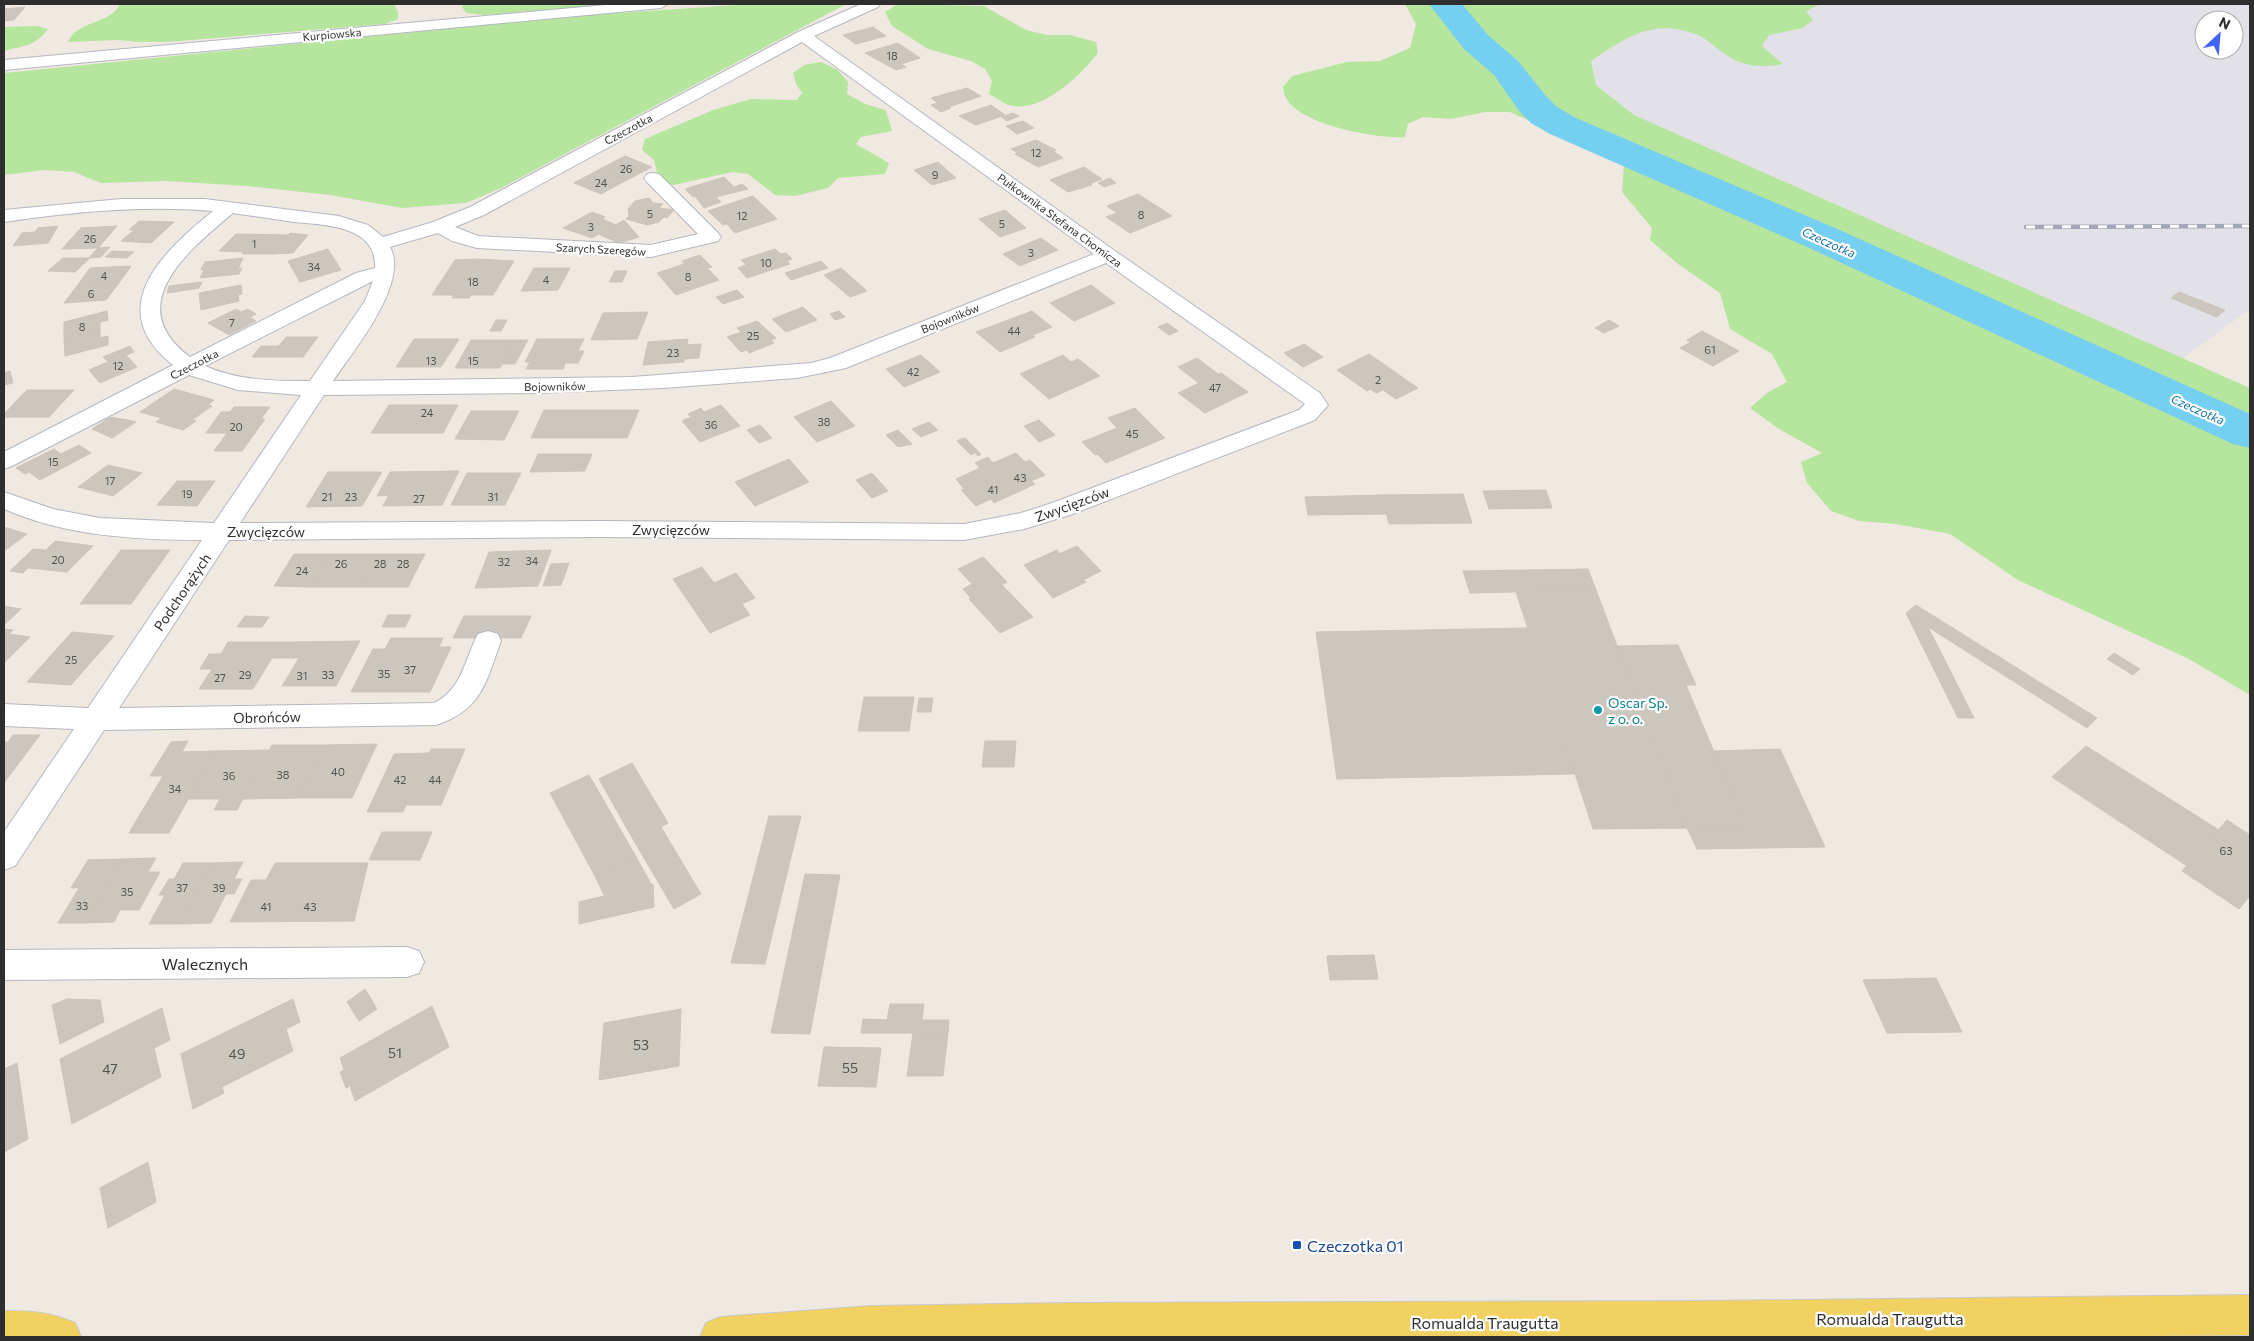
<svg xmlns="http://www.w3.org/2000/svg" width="2254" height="1341" font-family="Commissioner,sans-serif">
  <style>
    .industrial { fill: #e3e1e8; fill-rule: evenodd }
    .green { fill: #b6e59e }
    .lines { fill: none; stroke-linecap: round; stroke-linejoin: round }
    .river { fill: #75cff0; fill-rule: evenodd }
    .building { fill: #cbc7bf; stroke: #cbc5ba }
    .minor-casing { stroke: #b4b7c1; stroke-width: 2 }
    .primary-casing { stroke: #c9c9c9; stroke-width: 2 }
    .minor { fill: #fff; fill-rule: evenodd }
    .primary { fill: #f2d163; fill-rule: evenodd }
    .rail-casing { stroke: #a3a6b8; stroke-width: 4.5 }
    .rail { stroke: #fff; stroke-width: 3; stroke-dasharray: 9; stroke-linecap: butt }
    .culture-dot { fill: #0f9aa8; stroke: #fff; stroke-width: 2 }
    .transit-dot { fill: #1a4fb4; stroke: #fff; stroke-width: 2 }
    .labels { text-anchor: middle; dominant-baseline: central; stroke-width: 4.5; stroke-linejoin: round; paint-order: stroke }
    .far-street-label { font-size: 11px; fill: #2e2e2e; stroke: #fff }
    .number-label { font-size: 11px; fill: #555452 }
    .far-water-label { font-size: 12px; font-style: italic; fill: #0d6fa3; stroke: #fff }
    .street-label { font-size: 14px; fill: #2e2e2e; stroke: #fff }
    .culture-label { font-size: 14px; fill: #0d838f; stroke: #fff; text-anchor: start }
    .near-number-label { font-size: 14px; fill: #555452 }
    .near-street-label { font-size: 16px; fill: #2e2e2e; stroke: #fff }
    .near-transit-label { font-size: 16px; fill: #164399; stroke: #fff; text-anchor: start }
  </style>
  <rect width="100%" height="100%" fill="#efe9e1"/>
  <!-- industrial -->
  <path class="industrial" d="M1546,4h704v305l-72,53 -580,-252zM2204,20h30v30h-30z"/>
  <!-- green -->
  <path class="green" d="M120,4h274l4,8v7l-13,5 -218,18h-30l-18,-2 -51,2c9,-22 42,-17 52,-38z
    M464,4h154l-133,11 -19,-2 -4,-6z
    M752,4h94l-347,185 -33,14 -64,5 -72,-13 -83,-9 -80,-5 -66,2 -27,-11 -31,-2 -39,5v-102l570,-57z
    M898,4l86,2 42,24 21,5h23l26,7 2,11c-18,23 -60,64 -92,51 -6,-3 -11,-7 -17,-10l3,-13 -7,-12 -14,-8 -43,-12 -36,-23 -7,-14z
    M1405,4h416l-15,7 7,9 -10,8 -34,7 -7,11 21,18c-24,4 -41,3 -61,-12 -7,-5 -14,-12 -22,-16 -45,-19 -72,0 -109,25l5,24 38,30 616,273v307l-61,-36 -171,-79 -68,-46 -54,-10 -37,-3 -28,-10 -24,-28 -6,-21 21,-9 -43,-24 -29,-21 17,-15 20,-11 -15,-28 -42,-25 -10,-36 -42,-29 -28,-24 2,-12 -30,-36 2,-29 -114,-51h-25l-34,7 -28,-2 -15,7 -3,13c-28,2 -105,-12 -119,-39 -2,-3 -2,-8 -3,-11l9,-11 55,-14 33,-1 30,-13 6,-24z
    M37,26l11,3c-15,19 -23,16 -44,22v-24z
    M821,62l17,8 10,12 -1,12 18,10 21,6 6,21 -31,6 -5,7 33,19 -4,11 -47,4 -10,10 -33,8 -20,-1 -27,-21 -15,-2 -60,13 -14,-4 -5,-21 -12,-10 3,-11 68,-29 38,-11 46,1 5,-7 -6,-9 -3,-11 11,-8z"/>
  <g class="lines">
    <!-- river -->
    <path class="river" d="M1429,4h33l26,31 30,26 28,35 11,11 19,11 259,110 415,186v34l-17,-4 -428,-198 -255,-112 -19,-11 -11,-11 -26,-37 -30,-26z"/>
  </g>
  <!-- building -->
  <path class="building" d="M25,7l-11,13 -10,1v-12z
    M873,27l13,9 -30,8 -13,-9z
    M898,43l22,15 -19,6 5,3 -10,3 -31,-17z
    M967,88l14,8 -32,11 2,1 -10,4 -10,-7 7,-2 -7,-5z
    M991,105l14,10 -29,10 -17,-9z
    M1013,113l6,3 -12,5 -6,-4z
    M1023,121l11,7 -17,6 -11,-8z
    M1036,140l20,10 -3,1 10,7 -25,9 -23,-13 3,-1 -7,-4z
    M625,156l27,11 -25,13 -27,-11z
    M938,162l18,16 -24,7 -18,-15z
    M1084,167l18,12 -13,5 3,1 -24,7 -18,-12z
    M600,169l27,11 -26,14 -27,-11z
    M724,177l10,10 8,-3 6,5 -32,8 5,5 -17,6 -9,-12 -2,1 -8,-8z
    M1110,178l6,5 -12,4 -6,-4z
    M1138,194l34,22 -42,17 -24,-16 11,-4 -10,-7z
    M753,196l24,23 -42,14 -8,-9 -4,1 -15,-14z
    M649,198l4,5 10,1 -4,4 15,2 -7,8 -3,-1 -5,5 -12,3 -21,-6 3,-3 -1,-7 7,-8z
    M1005,210l21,18 -26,9 -21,-18z
    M592,212l13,5 -3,2 14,6 -4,2 7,2 -14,8 -6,-3 -7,4 -29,-10z
    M624,220l15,17 -20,6 -14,-6 14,-8 -7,-2z
    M139,221l35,1 -23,21 -30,-2 13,-11h-5z
    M58,226l-10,17 -35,3 9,-13 13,-1 3,-4z
    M117,226l-19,22 -36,1 19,-21z
    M290,233l18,2 -15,18 -21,1z
    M236,234l52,1 -16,19h-30l2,-2 -25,-1z
    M1041,238l17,12 -38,16 -17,-12z
    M110,247l-9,10 -12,1 9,-10z
    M328,249l13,21 -41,12 -12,-21z
    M775,249l6,5 5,-1 6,6 -5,2 3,3 -43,14 -9,-10 8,-3 -5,-5z
    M112,251l22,1 -7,6 -22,-1z
    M700,255l12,12 -5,1 12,12 -43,15 -19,-22 27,-9 -2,-3z
    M63,258h27l-15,14 -27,-1z
    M243,258l-5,11 4,-1 -3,6 -39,4 4,-8h-3l4,-8z
    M477,259l37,2 -21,34h-22l-2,3h-17l2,-3h-22l23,-35z
    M821,261l7,7 -37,12 -6,-7z
    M131,266l-12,17 -42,3 13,-18z
    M534,268h36l-12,22 -37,1z
    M841,268l26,23 -17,6 -26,-22z
    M615,271h12l-5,11h-13z
    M202,282l-3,6 -32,5 2,-7z
    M119,283l-13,17 -42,3 13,-17z
    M241,285l1,9 -4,1 1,6 -38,9 -2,-17z
    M1091,285l24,18 -41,18 -24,-18z
    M737,290l7,7 -21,7 -7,-7z
    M2179,292l46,18 -8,7 -46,-19z
    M803,307l14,13 -31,12 -14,-13z
    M236,309l5,3 7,-3 8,5 -6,3 6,4 -27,14 -21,-12z
    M107,311l1,9 -8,2v8l-36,9v-17z
    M839,311l6,6 -10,3 -5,-6z
    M1032,311l20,16 -19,8 2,2 -35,15 -24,-20z
    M648,312l-11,27 -46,1 12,-27z
    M496,320h11l-6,11h-11z
    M1609,320l10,6 -15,7 -9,-5z
    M757,321l19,17 -5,2 3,3 -25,10 -2,-3 -6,2 -14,-15 14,-5 -4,-4z
    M1167,323l11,8 -9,4 -11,-8z
    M100,330v8l8,-2v9l-43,11 -1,-17z
    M1702,331l37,20 -26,15 -33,-18 11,-6 -4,-2z
    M286,337h32l-15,20h-51l9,-11h18z
    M414,339h45l-18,28h-45z
    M537,339h47l-6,12h6l-6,12h-13l-2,6h-37l4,-7h-5z
    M688,339l-1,6 14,-1 -2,14 -15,1v3l-41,3 5,-23z
    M471,340h44l-15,28h-45z
    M515,340h13l-13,24h-13z
    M1304,344l19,13 -20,10 -19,-14z
    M130,346l4,6 -8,3 11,12 -37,16 -11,-13 19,-8 -5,-5z
    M1369,354l49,34 -22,11 -13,-9 -7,3 -6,-4 -3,2 -30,-21z
    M921,355l19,17 -36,15 -18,-18z
    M1063,355l8,7 7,-3 22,17 -51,23 -29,-25z
    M1197,358l21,16 3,-1 27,19 -43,21 -27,-20 21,-10 -21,-16z
    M10,371l3,12 -9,2v-12z
    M174,389l40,11 -6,5 4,1 -20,14 4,1 -13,9 -27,-8 5,-4 -21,-6z
    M27,390h47l-25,27h-45v-3z
    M831,401l24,25 -38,16 -23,-25z
    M389,405h69l-15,28h-72z
    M721,405l19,21 -40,16 -18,-21 9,-4 -3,-3 13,-6 3,4z
    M234,407h36l-9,12h4l-23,32h-28l13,-18h-21l15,-21h9z
    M1135,408l30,30 -59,25 -9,-9 -2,1 -13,-13 35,-14 -9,-10z
    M544,410h95l-12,28h-96z
    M471,411h48l-15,29 -49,-1z
    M110,417l18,3 8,2 -24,16 -20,-9z
    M1039,420l16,15 -16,7 -15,-16z
    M929,422l9,8 -17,7 -9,-8z
    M760,425l12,13 -13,5 -12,-13z
    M898,430l14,14 -14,3 -12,-12z
    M965,438l16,16 -3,2 -17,-17z
    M961,439l14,14 -4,2 -14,-14z
    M79,445l12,8 -51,27 -11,-8 -4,2 -9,-6 38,-19 7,5z
    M1016,453l9,9 5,-2 15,15 -14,6 4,3 -41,19 -3,-4 -15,7 -15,-16 3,-1 -8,-10 24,-11 -5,-5 13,-6 5,6z
    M538,454h54l-7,17 -55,1z
    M789,459l20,23 -54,24 -20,-24z
    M108,465l34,8 -29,23 -35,-9z
    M459,471l-17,34 -59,1 6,-11 -12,1 13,-24z
    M328,472h54l-20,34 -56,1z
    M467,473h54l-16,32h-54z
    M872,473l16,18 -16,7 -16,-18z
    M177,481h38l-18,25 -40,-1z
    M1546,490l6,18 -63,1 -6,-18z
    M1463,494l9,29 -83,1 -7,-29z
    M1382,495l4,19 -78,1 -3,-18z
    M4,527l23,7 -23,17z
    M55,541l38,5 -26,26 -39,-4z
    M1077,546l24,25 -18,9 3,2 -33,16 -29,-33 33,-15 2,4z
    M33,549l12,1 -22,23 -13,-2z
    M121,550h49l-39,54h-51z
    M551,550l-13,36 -63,2 14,-36z
    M294,554h35l-19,33 -36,-1z
    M329,554h49l-18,33h-50z
    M378,554h47l-17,33h-48z
    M983,557l24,25 -5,3 31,32 -33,16 -31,-34 2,-1 -8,-9 9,-5 -14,-15z
    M569,563l-8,22 -18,1 8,-22z
    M702,567l12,16 22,-10 19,25 -13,6 8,11 -40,18 -37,-54z
    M1588,569l8,21 -126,3 -7,-22z
    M1596,590l21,56 70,182 -94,1 -77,-237z
    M1916,605l181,113 -10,10 -181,-115z
    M4,606l17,3 -17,16z
    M1906,613l22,14 46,91h-16z
    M388,615h23l-6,12h-23z
    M245,616l24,1 -7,10h-25z
    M464,616h67l-10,22h-68z
    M1527,628l48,146 -238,5 -21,-147z
    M4,629l9,1 -4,4 21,3 -26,26z
    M72,632l42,4 -43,49 -44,-3z
    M391,638h52l-4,9h12l-21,45h-79l22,-43h12z
    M360,641l-24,45h-54l17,-28h-15l10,-16z
    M228,642h66l-10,16h-12l-19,31h-54l13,-20h-12l9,-15h12z
    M1678,645l18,40h-10l59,141 -58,2 -70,-182z
    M2114,653l26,16 -7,6 -26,-16z
    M864,697h50l-5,34h-51z
    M919,698h14l-2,14h-14z
    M13,735h27l-36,48v-41h4z
    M188,741l-6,11 34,-1 -47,82h-40l34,-57h-13l21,-34z
    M985,741h31l-2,26h-32z
    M377,744l-25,54h-54l27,-53z
    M272,745h53l-27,53 -55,1z
    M2086,746l133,84 -32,36 -135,-89z
    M431,749h34l-24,56h-34z
    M1780,749l45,98 -128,2 -10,-21 58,-2 -32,-75z
    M269,750l-32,60h-23l6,-11h-32l28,-48z
    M429,753l-26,59h-36l27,-58z
    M632,763l36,60 -34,18 -35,-62z
    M589,775l46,80 -40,21 -45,-83z
    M769,816h32l-36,148 -34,-1z
    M2227,820l23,15v61l-11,13 -57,-38z
    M661,827l40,67 -27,15 -40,-68z
    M382,832h50l-12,28h-51z
    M635,855l16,29 -47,11 -9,-19z
    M156,858l-8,14h12l-21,38h-19l-6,12 -29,1 37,-64z
    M122,859l-37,64h-27l21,-35h-8l17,-28z
    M243,862l-9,17h8l-8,15h-8l-15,29 -31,1 33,-61z
    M183,863h30l-33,61h-31l16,-29h-6l10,-16h5z
    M275,863h93l-14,58 -124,1 21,-42h15z
    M805,874l35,1 -30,159 -39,-1z
    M653,884l1,23 -75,17v-22z
    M1374,955l4,24 -48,1 -3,-24z
    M1936,978l26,54 -75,1 -24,-53z
    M365,989l12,20 -18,12 -12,-19z
    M67,999l33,1 4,22 -44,22 -8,-39z
    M293,999l7,23 -14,7 7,22 -71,36 2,6 -31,16 -12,-55z
    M890,1004h34l-2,16h27l-1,13h-87l2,-14 24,1z
    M432,1006l17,41 -94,54 -5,-15 -4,2 -6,-16 4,-2 -4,-12z
    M162,1008l8,32 -16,8 7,29 -89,47 -12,-65z
    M681,1009l-2,57 -80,14 5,-57z
    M913,1033h35l-5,43h-36z
    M824,1047l57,1 -5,39 -58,-1z
    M17,1063l11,76 -24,13v-83z
    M148,1162l8,40 -48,26 -8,-40z"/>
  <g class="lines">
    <defs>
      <path id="minor" d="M616,4h52l-7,4 -657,62v-10z
        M861,4h19l-2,3 -64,29 301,215 205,142 8,12 -13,15 -245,95 -46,14 -60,11 -365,-3 -370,3 -110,168 315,-5c28,-13 31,-45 44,-69l10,-3 10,3 3,7c-15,41 -19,69 -65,84l-332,5 -89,136 -11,4v-38l70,-103 -70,-3v-22l84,4 114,-168c-67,0 -136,-4 -198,-31v-17l49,17 47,9 114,5 87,-128 -63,-5 -49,-15 -177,91 -8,3v-17l169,-87c-71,-56 -11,-113 40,-154 -70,-6 -140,1 -209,11v-12l117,-11h84l134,17 29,9 15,12 50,-15 37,-15 328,-175zM802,42l292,212 -264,104 -19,5 -179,14 -299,4c20,-30 77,-98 57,-134l48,-14 14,8 25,7 174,9 67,-16 3,-4 -3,-4 -59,-59 -6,-1 -6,1 -3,4 3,4 51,52 -47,11 -173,-9 -23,-9 29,-12zM233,213c21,3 41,6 61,9 30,3 83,3 81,46l-19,5 -166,84c-70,-52 -1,-107 43,-144zM1106,263l199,141 -6,6 -247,93 -31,10 -57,11 -365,-3 -359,2 84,-128 213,-2 126,-5 134,-10 49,-10zM373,281l-8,20 -55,80c-35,0 -72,0 -105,-15z
        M407,947l12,4 5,11 -5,11 -12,4 -403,3v-30z"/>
      <path id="primary" d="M2250,1295v40l-212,2h-1338l6,-14 14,-6 152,-11 201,-3 626,-2z
        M4,1311c27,0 46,1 71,12l6,14h-77z"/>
    </defs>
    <!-- minor casing -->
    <use href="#minor" class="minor-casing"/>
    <!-- primary casing -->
    <use href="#primary" class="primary-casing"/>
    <!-- minor -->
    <use href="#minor" class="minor"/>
    <!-- primary -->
    <use href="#primary" class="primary"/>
    <defs>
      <path id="rail" d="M2026,227l224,-1"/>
    </defs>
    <!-- rail casing -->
    <use href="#rail" class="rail-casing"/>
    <!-- rail -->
    <use href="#rail" class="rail"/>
  </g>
  <!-- markers -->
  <circle class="culture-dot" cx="1598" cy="710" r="5"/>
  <rect class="transit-dot" x="1292" y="1240" width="10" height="10" rx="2.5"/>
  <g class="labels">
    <!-- far-street labels -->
    <g class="far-street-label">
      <text transform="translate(332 34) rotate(-5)">Kurpiowska</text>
      <text transform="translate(628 129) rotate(-28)">Czeczotka</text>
      <text transform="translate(1060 220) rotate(36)">Pułkownika Stefana Chomicza</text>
      <text transform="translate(601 249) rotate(3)">Szarych Szeregów</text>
      <text transform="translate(950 318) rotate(-22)">Bojowników</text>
      <text transform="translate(194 364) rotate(-27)">Czeczotka</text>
      <text transform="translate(555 386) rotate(-1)">Bojowników</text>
    </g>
    <!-- number labels -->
    <g class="number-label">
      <text x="892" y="55">18</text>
      <text x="1036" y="152">12</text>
      <text x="626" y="168">26</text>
      <text x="935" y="174">9</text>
      <text x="601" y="182">24</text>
      <text x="650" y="213">5</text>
      <text x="1141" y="214">8</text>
      <text x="742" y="215">12</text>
      <text x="1002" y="223">5</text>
      <text x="591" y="226">3</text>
      <text x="90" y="238">26</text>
      <text x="254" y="243">1</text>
      <text x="1031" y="252">3</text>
      <text x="766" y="262">10</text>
      <text x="314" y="266">34</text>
      <text x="104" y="275">4</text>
      <text x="688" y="276">8</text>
      <text x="546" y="279">4</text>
      <text x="473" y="281">18</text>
      <text x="91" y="293">6</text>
      <text x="232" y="322">7</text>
      <text x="82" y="326">8</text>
      <text x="1014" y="330">44</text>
      <text x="753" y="335">25</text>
      <text x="1710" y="349">61</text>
      <text x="673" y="352">23</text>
      <text x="431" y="360">13</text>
      <text x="473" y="360">15</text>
      <text x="118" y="365">12</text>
      <text x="913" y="371">42</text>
      <text x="1378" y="379">2</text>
      <text x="1215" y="387">47</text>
      <text x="427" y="412">24</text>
      <text x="824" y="421">38</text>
      <text x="711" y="424">36</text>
      <text x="236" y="426">20</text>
      <text x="1132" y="433">45</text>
      <text x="53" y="461">15</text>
      <text x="1020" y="477">43</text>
      <text x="110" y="480">17</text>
      <text x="993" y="489">41</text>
      <text x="187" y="493">19</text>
      <text x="327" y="496">21</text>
      <text x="351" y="496">23</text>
      <text x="493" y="496">31</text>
      <text x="419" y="498">27</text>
      <text x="58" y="559">20</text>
      <text x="532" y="560">34</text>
      <text x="504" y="561">32</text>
      <text x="341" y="563">26</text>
      <text x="380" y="563">28</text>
      <text x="403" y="563">28</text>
      <text x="302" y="570">24</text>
      <text x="71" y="659">25</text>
      <text x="410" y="669">37</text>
      <text x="384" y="673">35</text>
      <text x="245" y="674">29</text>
      <text x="328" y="674">33</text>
      <text x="302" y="675">31</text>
      <text x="220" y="677">27</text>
      <text x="338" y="771">40</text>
      <text x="283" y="774">38</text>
      <text x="229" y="775">36</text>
      <text x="400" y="779">42</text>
      <text x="435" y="779">44</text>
      <text x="175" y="788">34</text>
      <text x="2226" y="850">63</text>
      <text x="182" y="887">37</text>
      <text x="219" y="887">39</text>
      <text x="127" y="891">35</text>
      <text x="82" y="905">33</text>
      <text x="266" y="906">41</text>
      <text x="310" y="906">43</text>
    </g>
    <!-- far-water labels -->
    <g class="far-water-label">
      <text transform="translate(1829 242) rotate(24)">Czeczotka</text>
      <text transform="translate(2198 409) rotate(24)">Czeczotka</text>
    </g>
    <!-- street labels -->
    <g class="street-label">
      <text transform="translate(1072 504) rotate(-20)">Zwycięzców</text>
      <text x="671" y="529">Zwycięzców</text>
      <text x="266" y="531">Zwycięzców</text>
      <text transform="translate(182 592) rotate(-56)">Podchorążych</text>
      <text transform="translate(267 717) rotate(-1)">Obrońców</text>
    </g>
    <!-- culture labels -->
    <g class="culture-label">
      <text x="1608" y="702">Oscar Sp.<tspan x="1608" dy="16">z o. o.</tspan></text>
    </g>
    <!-- near-number labels -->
    <g class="near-number-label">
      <text x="641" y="1044">53</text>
      <text x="395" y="1052">51</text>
      <text x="237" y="1053">49</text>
      <text x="850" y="1067">55</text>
      <text x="110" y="1068">47</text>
    </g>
    <!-- near-street labels -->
    <g class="near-street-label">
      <text x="205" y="963">Walecznych</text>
      <text x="1890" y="1318">Romualda Traugutta</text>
      <text x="1485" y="1322">Romualda Traugutta</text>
    </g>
    <!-- near-transit labels -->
    <g class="near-transit-label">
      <text x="1307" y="1245">Czeczotka 01</text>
    </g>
  </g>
  <!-- border -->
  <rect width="2254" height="1341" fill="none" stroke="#2e2e2e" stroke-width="10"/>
  <!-- north arrow -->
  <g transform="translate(2219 35) rotate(26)"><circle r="24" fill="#ffffff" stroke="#ababab"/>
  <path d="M0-4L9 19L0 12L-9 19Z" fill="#4264fb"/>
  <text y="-8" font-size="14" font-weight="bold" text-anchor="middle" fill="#2e2e2e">N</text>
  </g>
</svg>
